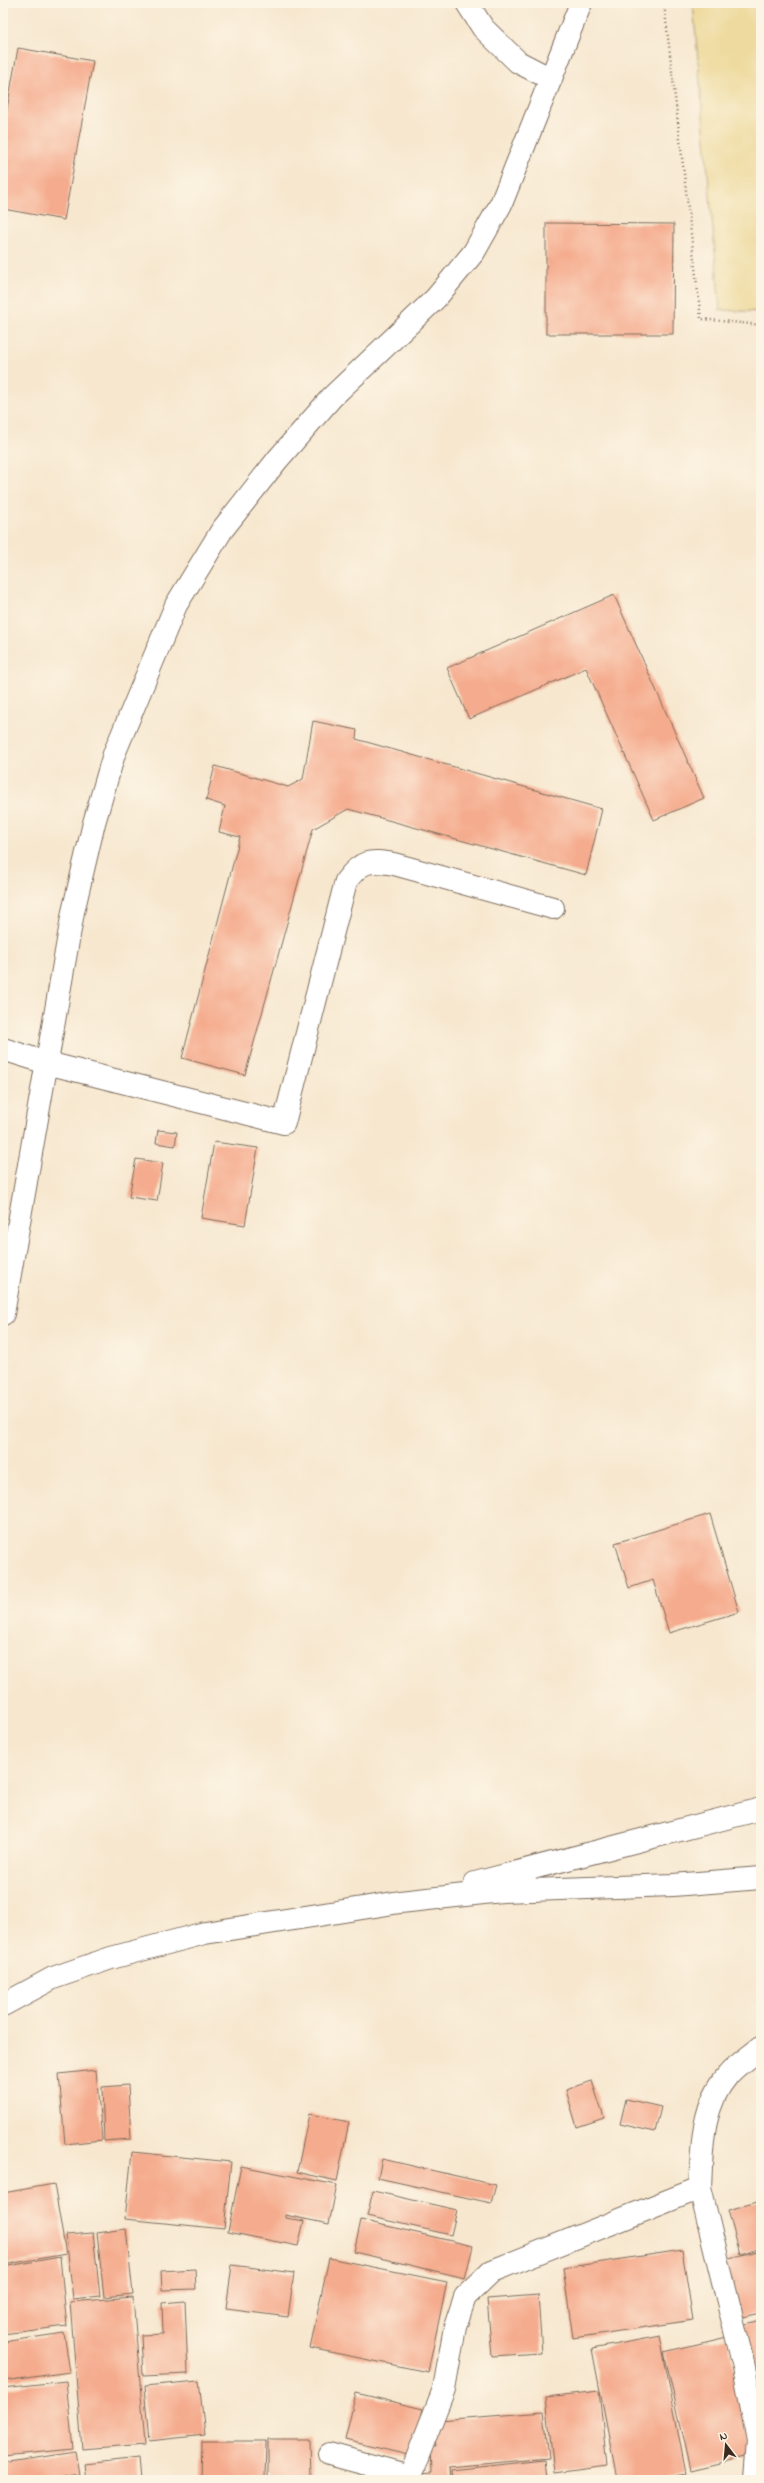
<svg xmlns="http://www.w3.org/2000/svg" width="764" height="2483" font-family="'Indie Flower',sans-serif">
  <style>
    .sand { fill: #eeda9e; stroke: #94825e }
    .building { fill: #f5ab8d }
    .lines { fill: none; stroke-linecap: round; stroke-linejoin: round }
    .minor-casing { stroke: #7d6c5c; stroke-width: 24 }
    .path { stroke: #7d6c5c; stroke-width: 2.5; stroke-dasharray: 1 3; stroke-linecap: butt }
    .minor { stroke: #fff; stroke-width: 22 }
  </style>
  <rect width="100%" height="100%" fill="#fcf5e5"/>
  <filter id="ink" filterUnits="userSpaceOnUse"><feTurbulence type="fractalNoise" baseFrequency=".025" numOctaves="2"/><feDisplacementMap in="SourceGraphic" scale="8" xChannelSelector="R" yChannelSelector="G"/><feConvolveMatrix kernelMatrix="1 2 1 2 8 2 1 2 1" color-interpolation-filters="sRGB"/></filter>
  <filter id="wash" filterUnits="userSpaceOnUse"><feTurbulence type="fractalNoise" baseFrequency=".012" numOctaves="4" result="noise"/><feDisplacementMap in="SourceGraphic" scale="16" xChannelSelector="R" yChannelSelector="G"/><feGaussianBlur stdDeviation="0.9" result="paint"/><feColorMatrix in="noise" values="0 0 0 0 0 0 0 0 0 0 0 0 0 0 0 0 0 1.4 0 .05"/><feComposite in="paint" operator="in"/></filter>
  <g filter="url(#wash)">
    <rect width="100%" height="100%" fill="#f7e7cf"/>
    <!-- sand -->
    <path class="sand" d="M693,3h68v309l-41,-2z"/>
    <g id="blocks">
      <!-- building -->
      <path class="building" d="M18,48l75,13 -29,159 -61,-11v-78z
        M546,223l128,1 -1,110h-127z
        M614,595l90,203 -50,22 -68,-152 -117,51 -22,-51z
        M313,721l44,9 -1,9 246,70 -16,66 -238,-66 -35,20 -68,246 -63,-17 58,-221 -21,-5 6,-26 -19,-6 9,-34 73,21 15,-8z
        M158,1130l19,2 -2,14 -19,-3z
        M214,1142l44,6 -13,77 -44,-7z
        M136,1159l27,4 -6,38 -28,-4z
        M710,1514l29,98 -70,21 -16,-53 -24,8 -14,-45z
        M96,2070l6,70 -37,4 -6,-70z
        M592,2081l12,37 -27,9 -11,-37z
        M128,2085l3,54 -27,2 -2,-54z
        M626,2099l35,8 -6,25 -35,-8z
        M309,2114l40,8 -12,59 -40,-9z
        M132,2152l99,10 -7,67 -99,-10z
        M382,2159l114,26 -5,18 -113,-25z
        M241,2166l96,19 -8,39 -44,-9v3l19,3 -6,25 -70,-14z
        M54,2184l12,70 -63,11v-72z
        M373,2191l84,19 -6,25 -84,-19z
        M761,2201v47l-21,6 -12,-44z
        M361,2220l112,26 -8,32 -111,-26z
        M126,2229l7,65 -29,3 -7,-64z
        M93,2233l7,63 -27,3 -7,-64z
        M682,2250l11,70 -120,18 -10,-70z
        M757,2251l4,18v44l-22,5 -14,-59z
        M60,2257l7,69 -64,8v-67z
        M329,2258l118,24 -19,90 -118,-24z
        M232,2265l62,8 -6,44 -62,-8z
        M195,2269l1,20 -34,1 -1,-19z
        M538,2295l4,58 -50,3 -5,-57z
        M133,2297l12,147 -63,5 -12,-147z
        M185,2301l3,73 -45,2 -2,-41 22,-1 -1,-31z
        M761,2320v63l-4,1 -15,-59z
        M64,2333l6,39 -67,9v-39z
        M660,2336l26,138 -31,6h-38l-25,-131z
        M727,2337l27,118 -63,15 -27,-118z
        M66,2381l7,68 -70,7v-68z
        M199,2381l6,54 -56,6 -5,-55z
        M599,2391l8,75 -53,7 -8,-76z
        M356,2393l67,16 -11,47 -67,-16z
        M544,2412l5,46 -100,9 1,13h-32l-1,-6 14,-1 -1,-26h6l-2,-17 5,-10z
        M268,2439h42l1,41h-43z
        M202,2441h64l-1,39h-64z
        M76,2452l4,23 -30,5h-47v-17z
        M138,2458l2,22h-53l-2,-16z
        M544,2460l2,20h-94l-1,-10z"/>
    </g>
  </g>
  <g filter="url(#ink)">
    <use href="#blocks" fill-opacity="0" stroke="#7d6c5c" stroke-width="1"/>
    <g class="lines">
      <defs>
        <path id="minor" d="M467,3l16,25 35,34 33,17
          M3,1049l44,14 237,60 62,-242c16,-21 23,-21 48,-17l159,44
          M3,1314l70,-402 21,-89 20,-69 62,-149 46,-75 56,-71 54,-62 104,-99 38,-46 27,-48 80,-201
          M475,1883l286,-74
          M3,2005l50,-27 58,-20 94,-25 195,-31 102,-11 171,-6 88,-7
          M700,2188l44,179 14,74 -3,39
          M329,2454l81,22 -1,4
          M410,2476l34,-87 11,-62 10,-30 27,-26 208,-83c2,-38 1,-82 28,-113 9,-11 23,-19 33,-28"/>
      </defs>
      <!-- minor casing -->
      <use href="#minor" class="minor-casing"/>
      <!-- path -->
      <path class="path" d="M664,3l37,316 60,6"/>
      <!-- minor -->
      <use href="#minor" class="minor"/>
    </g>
  </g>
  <!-- margin -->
  <rect width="764" height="2483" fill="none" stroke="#fcf5e5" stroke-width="16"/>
  <!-- north arrow -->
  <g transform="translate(726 2445) rotate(344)" stroke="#fcf5e5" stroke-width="3" paint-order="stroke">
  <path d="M0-3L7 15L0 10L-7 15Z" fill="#3b2a1e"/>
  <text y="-6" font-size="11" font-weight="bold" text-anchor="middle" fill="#3b2a1e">N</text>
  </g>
</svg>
